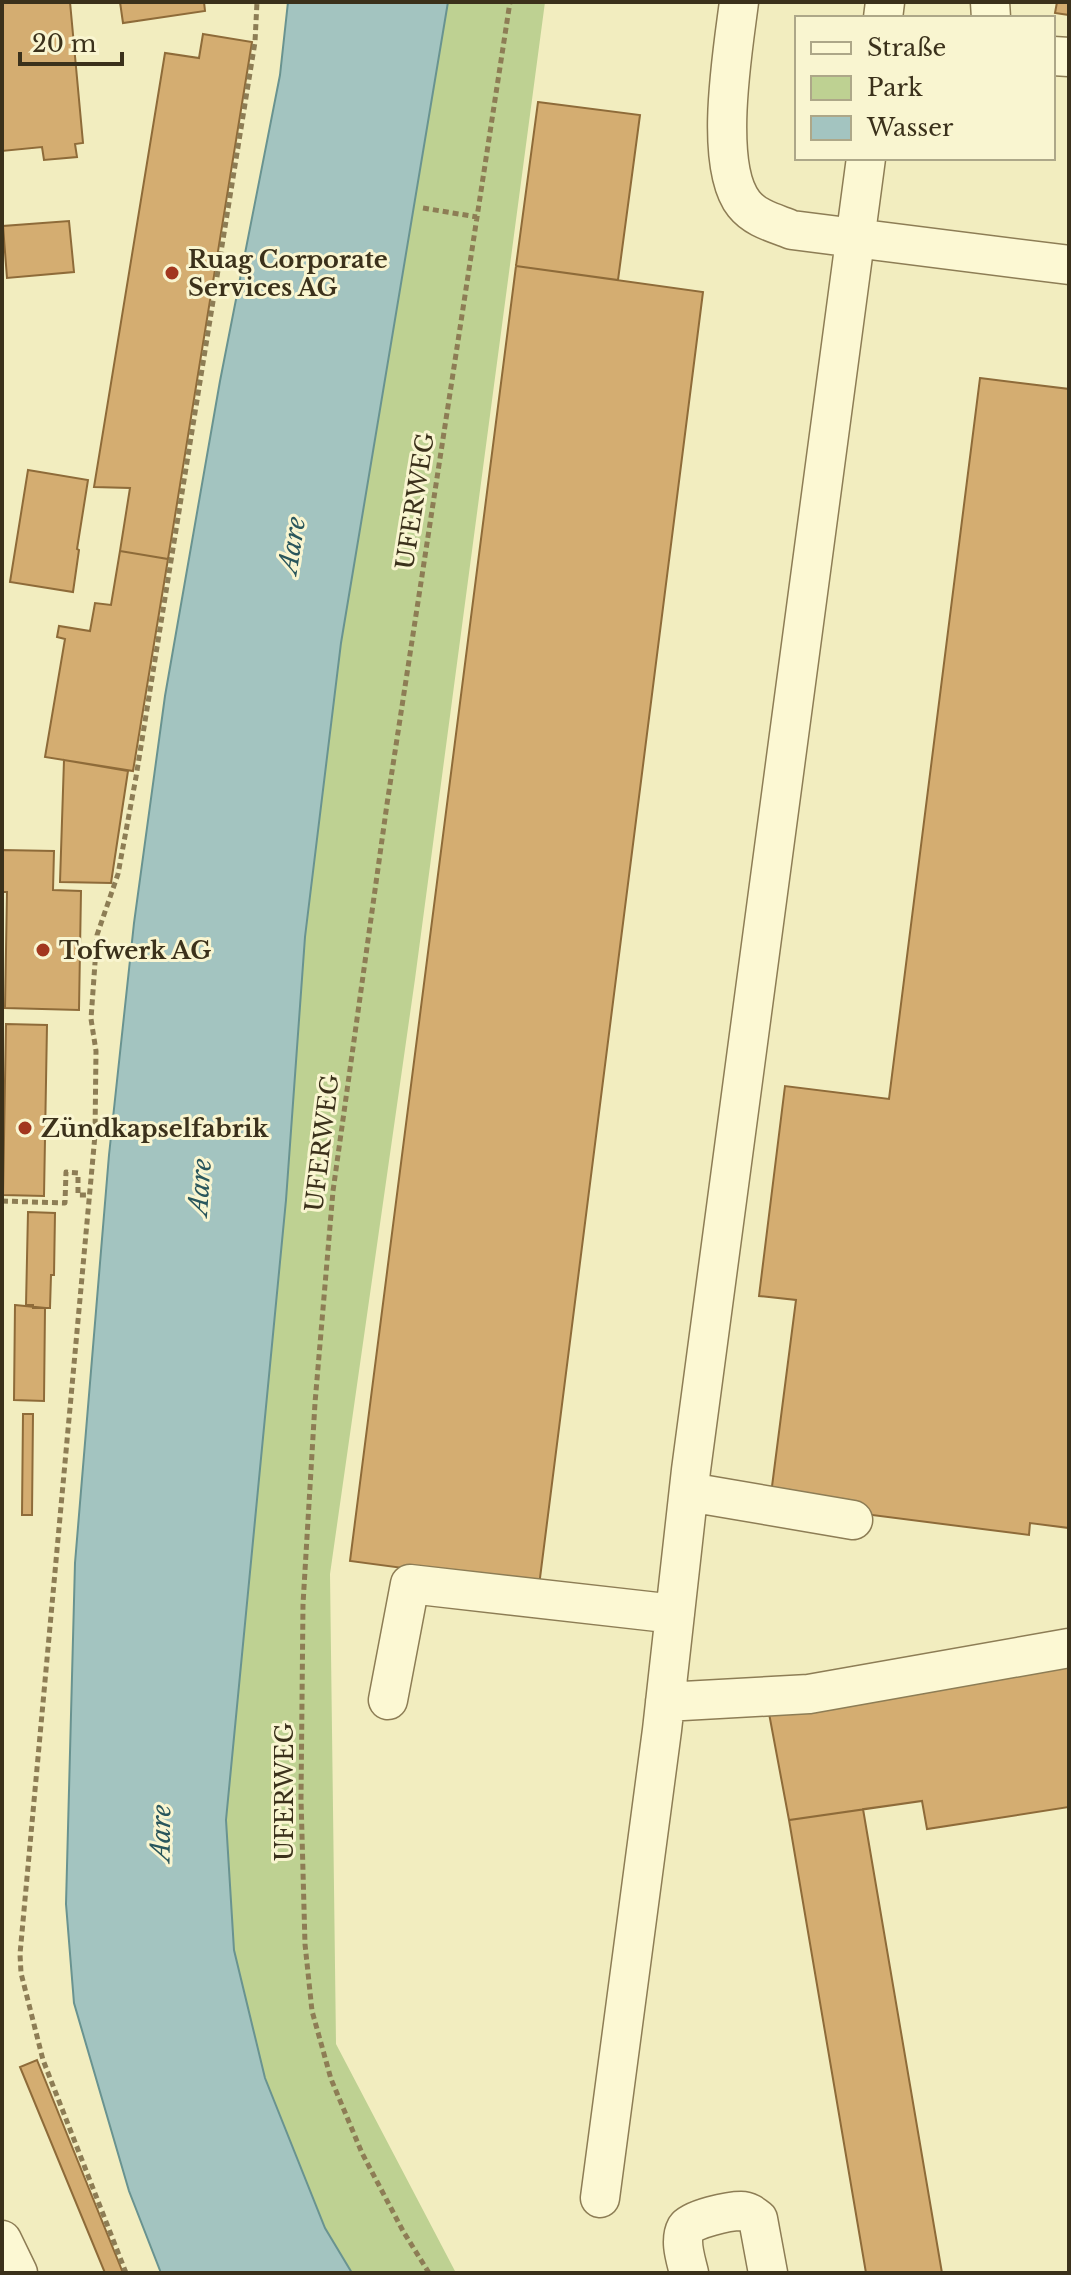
<svg xmlns="http://www.w3.org/2000/svg" width="1071" height="2275" font-family="'Libre Baskerville',serif">
  <style>
    .green { fill: #bed192 }
    .water { fill: #a3c4c0; stroke: #699390; stroke-width: 2 }
    .building { fill: #d4ad71; stroke: #8e6b39; stroke-width: 2 }
    .lines { fill: none; stroke-linecap: round; stroke-linejoin: round }
    .minor-casing { stroke: #8d7d55; stroke-width: 41 }
    .path { stroke: #8d7d55; stroke-width: 5; stroke-dasharray: 6 4; stroke-linecap: butt }
    .minor { stroke: #fcf8d3; stroke-width: 38 }
    .poi-dot { fill: #a2371f; stroke: #f9f5d0; stroke-width: 3 }
    .labels { text-anchor: middle; dominant-baseline: central; stroke-width: 6; stroke-linejoin: round; paint-order: stroke }
    .poi-label { font-size: 24px; font-weight: bold; fill: #3b311b; stroke: #f9f5d0; text-anchor: start }
    .street-label { font-size: 24px; fill: #3b311b; stroke: #f9f5d0 }
    .water-label { font-size: 26px; font-style: italic; fill: #29565c; stroke: #f9f5d0 }
  </style>
  <rect width="100%" height="100%" fill="#f2edbf"/>
  <!-- green -->
  <path class="green" d="M448,2h97l-130,977 -85,595 6,470 120,229h-104l-27,-45 -60,-150 -31,-128 -8,-130 60,-620 19,-263 36,-294z"/>
  <!-- water -->
  <path class="water" d="M288,2h160l-107,641 -36,294 -19,263 -60,620 8,130 31,128 60,150 27,45h-191l-32,-82 -55,-188 -8,-99 9,-341 34,-408 25,-232 31,-227 55,-315 60,-306z"/>
  <!-- building -->
  <path class="building" d="M2,2h68l13,141 -8,1 2,13 -33,3 -2,-13 -40,4z
    M120,2h84l1,9 -82,12z
    M1057,2h12v13l-14,-2z
    M203,34l49,8 -84,517 -48,-8 10,-63 -36,-1 71,-434 34,5z
    M538,102l102,13 -22,165 -102,-14z
    M69,221l5,51 -67,6 -4,-52z
    M516,266l187,26 -164,1294 -189,-25z
    M980,378l89,11v1139l-39,-5 -1,12 -259,-33 26,-202 -37,-4 26,-210 104,13z
    M28,470l60,10 -11,69 2,1 -6,42 -63,-10z
    M120,551l48,8 -35,212 -88,-14 20,-118 -8,-2 2,-11 31,5 5,-28 16,2z
    M64,760l64,11 -17,112 -51,-1z
    M2,850l52,1 -1,39 28,1 -2,119 -74,-2 2,-116h-5z
    M6,1024l41,1 -3,171 -41,-1z
    M28,1212l27,1 -1,62h-3l-1,33h-17v-3h-7z
    M15,1305l30,3 -1,93 -30,-1z
    M23,1414h10l-1,101h-10z
    M1069,1657v150l-142,22 -5,-28 -59,8 79,464h-76l-77,-453 -21,-112z
    M1069,1657v150l-142,22 -5,-28 -133,19 -21,-112z
    M37,2060l86,213h-18l-85,-206z"/>
  <g class="lines">
    <defs>
      <path id="minor" d="M739,2c-6,48 -26,163 5,202 12,15 31,19 48,26l277,35
        M990,2l1,16
        M883,18l2,-16
        M1053,56l16,1
        M689,1492l164,28
        M388,1700l22,-116 265,30
        M665,1702l144,-8 260,-46
        M600,2198l62,-468 29,-260 175,-1312
        M2,2240l16,33
        M689,2273c-3,-13 -10,-32 -3,-45 6,-9 43,-17 55,-17 7,0 12,4 17,8l10,54"/>
    </defs>
    <!-- minor casing -->
    <use href="#minor" class="minor-casing"/>
    <!-- path -->
    <path class="path" d="M423,208l54,9
      M2,1201l63,2 1,-31 12,1v22h11
      M126,2273l-83,-213 -22,-87 -1,-19 75,-819 1,-84 -5,-32 6,-84 21,-61 18,-97 119,-735 2,-40
      M429,2273l-26,-42 -41,-78 -31,-74 -19,-68 -7,-67 -4,-145 2,-195 12,-201 18,-212 54,-387 123,-802"/>
    <!-- minor -->
    <use href="#minor" class="minor"/>
  </g>
  <!-- markers -->
  <g class="poi-dot">
    <circle cx="172" cy="273" r="8"/>
    <circle cx="43" cy="950" r="8"/>
    <circle cx="25" cy="1128" r="8"/>
  </g>
  <g class="labels">
    <!-- poi labels -->
    <g class="poi-label">
      <text x="188" y="259">Ruag Corporate<tspan x="188" dy="28">Services AG</tspan></text>
      <text x="59" y="950">Tofwerk AG</text>
      <text x="41" y="1128">Zündkapselfabrik</text>
    </g>
    <!-- street labels -->
    <g class="street-label">
      <text transform="translate(415 501) rotate(-81)">UFERWEG</text>
      <text transform="translate(322 1143) rotate(-83)">UFERWEG</text>
      <text transform="translate(284 1792) rotate(-90)">UFERWEG</text>
    </g>
    <!-- water labels -->
    <g class="water-label">
      <text transform="translate(292 545) rotate(-81)">Aare</text>
      <text transform="translate(200 1187) rotate(-86)">Aare</text>
      <text transform="translate(161 1833) rotate(-89)">Aare</text>
    </g>
  </g>
  <!-- border -->
  <rect width="1071" height="2275" fill="none" stroke="#3b311b" stroke-width="8"/>
  <!-- legend -->
  <rect x="795" y="16" width="260" height="144" fill="#f9f5d0" stroke="#ada788" stroke-width="2"/>
  <rect x="811" y="42" width="40" height="12" fill="#fcf8d3" stroke="#ada788" stroke-width="2"/>
  <text x="867" y="56" font-size="24" fill="#3b311b">Straße</text>
  <rect x="811" y="76" width="40" height="24" fill="#bed192" stroke="#ada788" stroke-width="2"/>
  <text x="867" y="96" font-size="24" fill="#3b311b">Park</text>
  <rect x="811" y="116" width="40" height="24" fill="#a3c4c0" stroke="#ada788" stroke-width="2"/>
  <text x="867" y="136" font-size="24" fill="#3b311b">Wasser</text>
  <!-- scale -->
  <path d="M20 52v12h102v-12" fill="none" stroke="#3b311b" stroke-width="4"/>
  <text x="32" y="52" font-size="24" fill="#3b311b" stroke="#f9f5d0" stroke-width="6" paint-order="stroke">20 m</text>
</svg>
